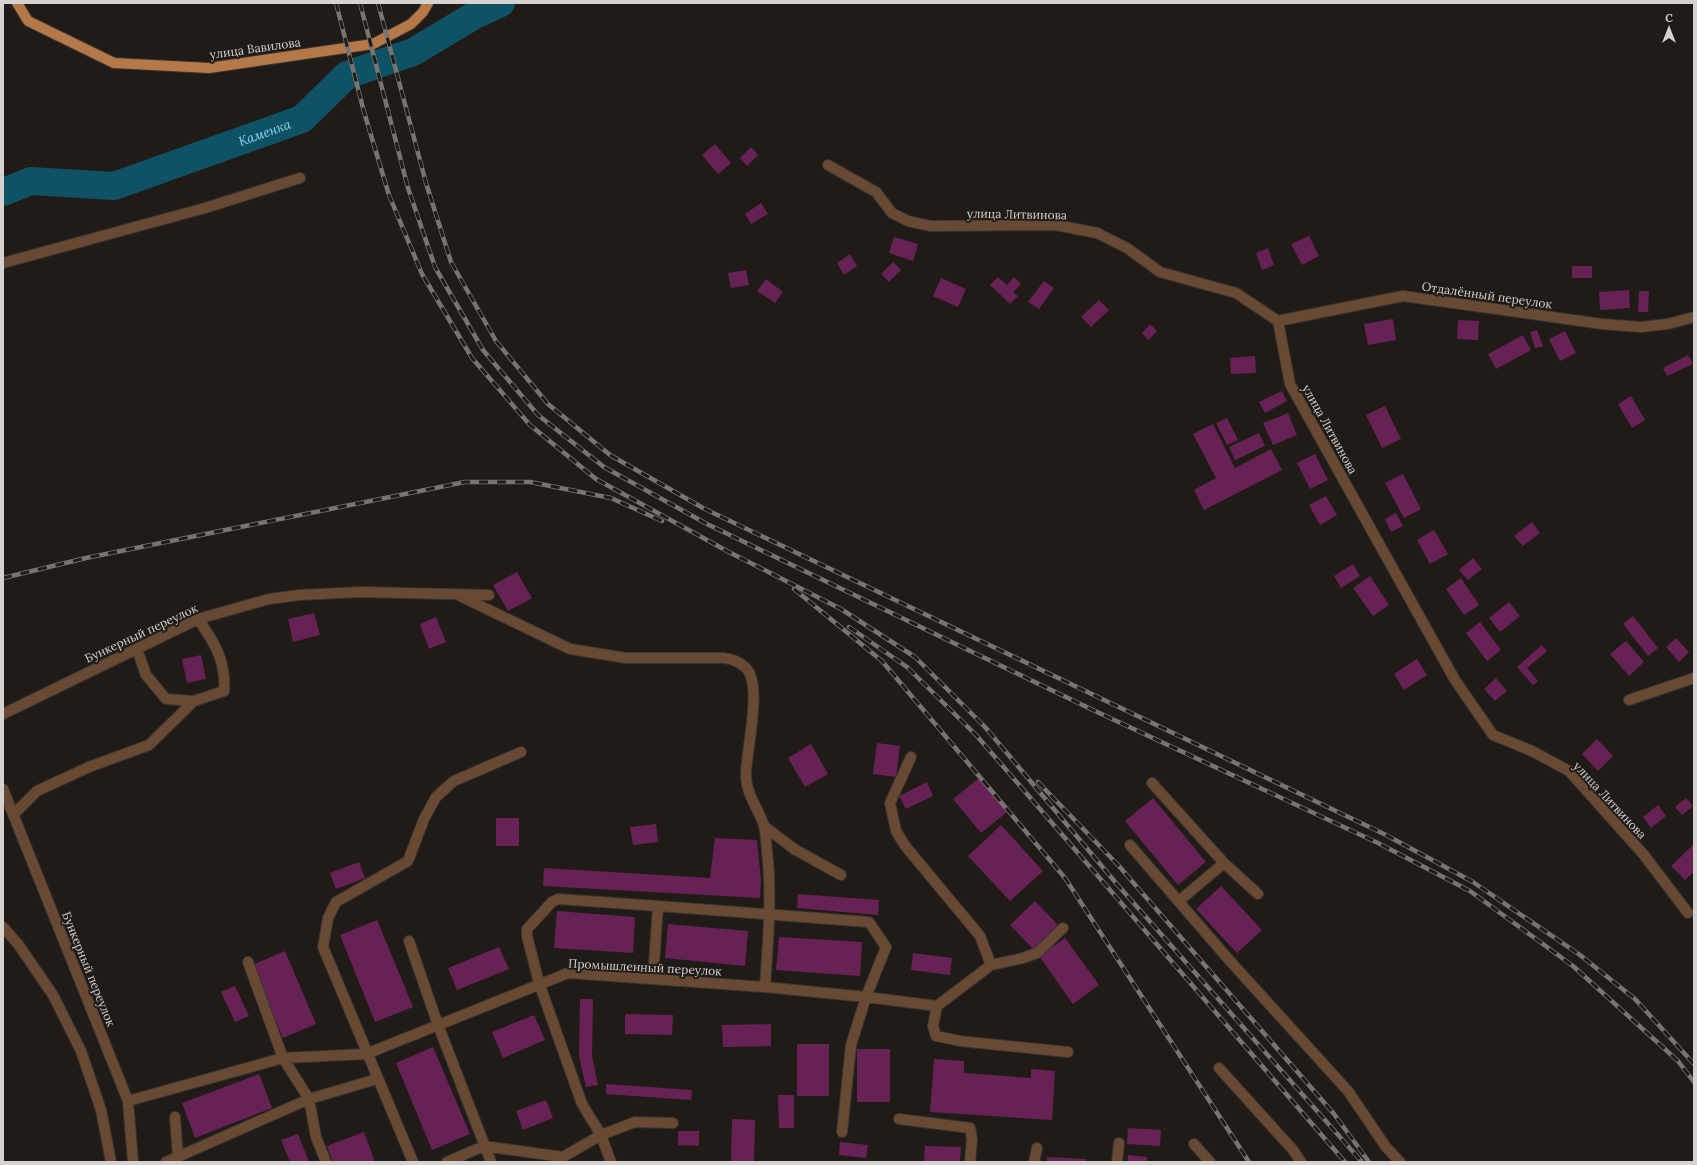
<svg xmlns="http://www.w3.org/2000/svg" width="1697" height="1165" font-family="Lora,serif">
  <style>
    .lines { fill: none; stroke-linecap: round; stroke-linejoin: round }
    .river { stroke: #0f5265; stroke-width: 28 }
    .building { fill: #672255 }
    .minor-casing { stroke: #393531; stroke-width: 12 }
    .major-casing { stroke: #393531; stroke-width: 12 }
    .minor { stroke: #684a34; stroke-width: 10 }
    .major { stroke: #b57848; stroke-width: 10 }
    .rail-casing { stroke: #787471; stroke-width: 4.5 }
    .rail { stroke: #201b17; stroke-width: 3; stroke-dasharray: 9; stroke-linecap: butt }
    .labels { text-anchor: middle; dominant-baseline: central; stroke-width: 4; stroke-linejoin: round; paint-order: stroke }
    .street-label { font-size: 12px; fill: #d5d2cf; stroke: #201b17 }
    .water-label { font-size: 13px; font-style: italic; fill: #8bdbf8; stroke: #201b17 }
  </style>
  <rect width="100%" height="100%" fill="#201b17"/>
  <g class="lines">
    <!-- river -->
    <path class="river" id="s1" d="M3,192l28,-11 83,5 188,-67 45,-44 66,-23 62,-37 26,-12"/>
  </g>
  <!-- building -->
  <path class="building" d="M715,144l16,19 -13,11 -16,-19z
    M751,147l7,8 -11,11 -7,-8z
    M761,203l7,11 -17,10 -6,-10z
    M1309,236l10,20 -17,9 -11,-21z
    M894,237l24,7 -5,17 -24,-8z
    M1268,248l6,17 -12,5 -6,-17z
    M850,254l7,12 -13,9 -7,-12z
    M893,262l8,8 -12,12 -8,-8z
    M1572,266h20v12h-20z
    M746,270l3,15 -18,3 -3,-15z
    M998,277l9,8 7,-8 7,7 -8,8 5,4 -8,8 -20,-19z
    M941,278l25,11 -8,18 -25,-11z
    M766,279l17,13 -8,11 -18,-12z
    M1044,281l10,7 -15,21 -11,-7z
    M1629,290l1,18 -30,2 -1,-18z
    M1639,291h10l-1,21h-10z
    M1099,300l10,10 -18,17 -10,-10z
    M1393,319l3,21 -28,5 -4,-21z
    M1458,320l21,1 -1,19 -21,-1z
    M1150,324l7,7 -9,9 -6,-7z
    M1537,330l6,16 -8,2 -5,-16z
    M1565,331l11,22 -16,8 -11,-22z
    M1523,335l8,15 -35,19 -8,-15z
    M1688,355l5,9 -26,12 -4,-8z
    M1255,356l1,17 -25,1 -1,-16z
    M1282,391l5,10 -22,12 -6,-11z
    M1631,396l14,24 -13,8 -14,-24z
    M1385,406l16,33 -19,9 -16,-33z
    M1288,413l9,22 -24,10 -10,-22z
    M1227,418l11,22 -11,5 -11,-22z
    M1213,424l22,44 36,-19 11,21 -78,40 -10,-20 22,-12 -23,-44z
    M1259,433l6,13 -30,14 -6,-13z
    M1315,454l13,26 -18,9 -13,-26z
    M1403,474l18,35 -17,9 -19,-35z
    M1326,496l11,19 -17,10 -11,-20z
    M1396,513l7,13 -12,6 -6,-13z
    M1532,522l8,11 -17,13 -9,-10z
    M1434,530l14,24 -18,10 -13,-24z
    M1473,558l9,11 -14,11 -9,-10z
    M1353,564l7,12 -19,12 -7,-12z
    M517,572l15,26 -24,13 -15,-26z
    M1370,576l19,29 -16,11 -20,-28z
    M1461,578l18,27 -15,10 -18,-26z
    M1509,602l11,14 -20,16 -11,-14z
    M314,613l6,22 -27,7 -5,-23z
    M1633,616l25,32 -10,8 -25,-32z
    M436,617l10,25 -17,7 -9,-25z
    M1480,622l21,28 -14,11 -21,-28z
    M1676,638l13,14 -10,10 -13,-15z
    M1626,641l18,21 -15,14 -19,-22z
    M1542,645l5,6 -20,17 11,13 -5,4 -16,-18z
    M201,655l5,24 -19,4 -5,-24z
    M1417,659l10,16 -23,15 -10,-16z
    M1496,678l11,13 -12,10 -11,-12z
    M1597,739l16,17 -15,15 -16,-17z
    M877,743l23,3 -4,31 -23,-3z
    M811,744l17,30 -23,13 -17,-29z
    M979,778l28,34 -26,21 -28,-34z
    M927,782l6,14 -27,13 -7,-13z
    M1153,798l53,64 -28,23 -53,-64z
    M1686,798l7,8 -11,9 -7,-8z
    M1658,805l8,11 -15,12 -8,-11z
    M496,818h23v28h-23z
    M656,824l2,18 -25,3 -3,-18z
    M1001,825l42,46 -33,30 -42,-45z
    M715,838l42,2 4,40 -1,18 -217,-12 1,-18 166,10z
    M1694,844v28l-9,8 -14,-14z
    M359,862l6,16 -29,11 -6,-16z
    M1221,886l41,44 -25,23 -41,-44z
    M798,894l81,6 -1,15 -81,-7z
    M1035,901l23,24 -25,24 -23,-24z
    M557,911l78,6 -2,36 -79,-5z
    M377,920l36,87 -38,15 -35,-87z
    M668,924l80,7 -3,35 -80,-8z
    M779,937l83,5 -2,34 -84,-6z
    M1065,938l34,47 -26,19 -34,-48z
    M499,947l10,22 -52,21 -9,-22z
    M285,951l31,73 -33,14 -31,-73z
    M913,953l39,5 -2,17 -39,-5z
    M235,986l14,30 -14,6 -14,-30z
    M580,999h13l-1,57 6,29 -12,2 -7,-31z
    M625,1014l48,1 -1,20 -47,-1z
    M534,1015l11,25 -42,18 -11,-26z
    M771,1024v22l-48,1 -1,-22z
    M797,1044h32v52h-32z
    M433,1047l37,87 -38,16 -36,-87z
    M857,1049h33v53h-33z
    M934,1059l30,2v12l67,5v-9l24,2 -3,49 -122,-8z
    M259,1074l13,34 -77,30 -13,-35z
    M606,1084l86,6 -1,10 -85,-6z
    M778,1095h16v33h-15z
    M546,1100l7,18 -30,12 -7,-19z
    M732,1119l23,1 -1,41h-23z
    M1128,1128l33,2 -1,16 -33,-2z
    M678,1131h21v15l-21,-1z
    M364,1132l11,30h-42l-6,-16z
    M298,1134l11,28h-19l-9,-22z
    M840,1142l28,3 -2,13 -27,-3z
    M925,1146l36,1 -1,15h-36z
    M1128,1155l19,2v5h-19z
    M1047,1157l39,2 -1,3h-38z"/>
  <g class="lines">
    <defs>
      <path id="minor" d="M828,165l48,27 16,21 16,8 22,5 126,-1 41,8 30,15 33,24 76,21 42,28 12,63 165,296 38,55 39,16 37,20 75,84 44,58
        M3,263l202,-55 95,-30
        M1278,321l125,-25 199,28 39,3 27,-3 26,-7
        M456,594l114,55 56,9h98c8,1 16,4 22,10 17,17 0,83 0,107 0,20 13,34 18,51 2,8 2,17 3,25 5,45 1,91 -2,136
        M137,649l9,26 20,24 28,2 30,-10c2,-30 -9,-48 -26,-72
        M1629,700l65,-22
        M3,714l195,-95 71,-20 30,-4 63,-3 127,3
        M911,757l-21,46 6,28 10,16 74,89 11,29 -54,41 -4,20 3,10 24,5 108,11
        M1152,783l72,80 34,31
        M3,789l125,312 5,61
        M13,815l24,-24 52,-24 60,-22 45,-44
        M764,826l30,23 47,26
        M1130,845l100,116 118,130 38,56 14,15
        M1179,901l45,-38
        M3,927l15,17 35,51 28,56 20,59 10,52
        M409,941l29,84 53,137
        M248,962l35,96 26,41 7,38 10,25
        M991,965l32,-7 14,-5 26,-25
        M653,979l5,-73
        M1219,1068l74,82 8,12
        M128,1101l155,-43 83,-4 202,-81 197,14 101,10 71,9
        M175,1117l3,40
        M899,1119l71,9 2,11 -2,23
        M1194,1144l16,18
        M166,1162l143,-63 68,-20
        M413,1162l-90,-215 5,-29 8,-16 72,-41 16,-42 12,-22 18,-16 67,-29
        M447,1162l37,-16 79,11 38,-22 -19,-31 -43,-121 -12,-47v-7l25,-27 6,-3 100,7 211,16 17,25 -20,50 -15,48 -9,87
        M611,1162l-10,-27 34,-13 38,1
        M1034,1162l3,-14
        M1117,1162l2,-19"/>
      <path id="major" d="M17,3l11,18 86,42 95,5 164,-24 38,-20 12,-12 5,-9"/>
    </defs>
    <!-- minor casing -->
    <use href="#minor" class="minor-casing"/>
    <!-- major casing -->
    <use href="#major" class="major-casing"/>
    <!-- minor -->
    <use href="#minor" class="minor"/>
    <!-- major -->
    <use href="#major" class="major"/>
    <defs>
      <path id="rail" d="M336,3l28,109 25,83 33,79 50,84 58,67 66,54 131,72 114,58 74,48 70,70 131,156 246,279
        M360,3l48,185 27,79 48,83 55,65 66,52 103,57 388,187 283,132 92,48 103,75 105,95 16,21
        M378,3l48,180 25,79 45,79 52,63 62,51 93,53 681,326 89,48 107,73 55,44 59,65
        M3,578l83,-20 379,-76h65l81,16 51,23
        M794,589l88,72 183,217 184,284
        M849,627l58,40 69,68 369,427
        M1038,782l80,83 216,249 35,48"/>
    </defs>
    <!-- rail casing -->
    <use href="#rail" class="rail-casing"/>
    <!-- rail -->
    <use href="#rail" class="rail"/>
  </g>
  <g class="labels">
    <!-- street labels -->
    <g class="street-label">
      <text transform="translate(255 48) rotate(-8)">улица Вавилова</text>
      <text transform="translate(1017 214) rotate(1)">улица Литвинова</text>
      <text transform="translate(1487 295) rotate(8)">Отдалённый переулок</text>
      <text transform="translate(1330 429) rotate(61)">улица Литвинова</text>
      <text transform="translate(141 633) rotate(-25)">Бункерный переулок</text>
      <text transform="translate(1610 800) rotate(47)">улица Литвинова</text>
      <text transform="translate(645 967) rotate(3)">Промышленный переулок</text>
      <text transform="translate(89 969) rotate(68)">Бункерный переулок</text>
    </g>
    <!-- water labels -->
    <g class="water-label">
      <text stroke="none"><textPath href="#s1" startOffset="273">Каменка</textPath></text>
    </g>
  </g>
  <!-- border -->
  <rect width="1697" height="1165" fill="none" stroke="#d5d2cf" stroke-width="8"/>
  <!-- north arrow -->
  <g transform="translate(1669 28)" stroke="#201b17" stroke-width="3" paint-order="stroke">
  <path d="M0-3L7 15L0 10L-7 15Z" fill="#d5d2cf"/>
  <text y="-6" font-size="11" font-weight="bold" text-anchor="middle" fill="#d5d2cf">С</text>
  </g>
</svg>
